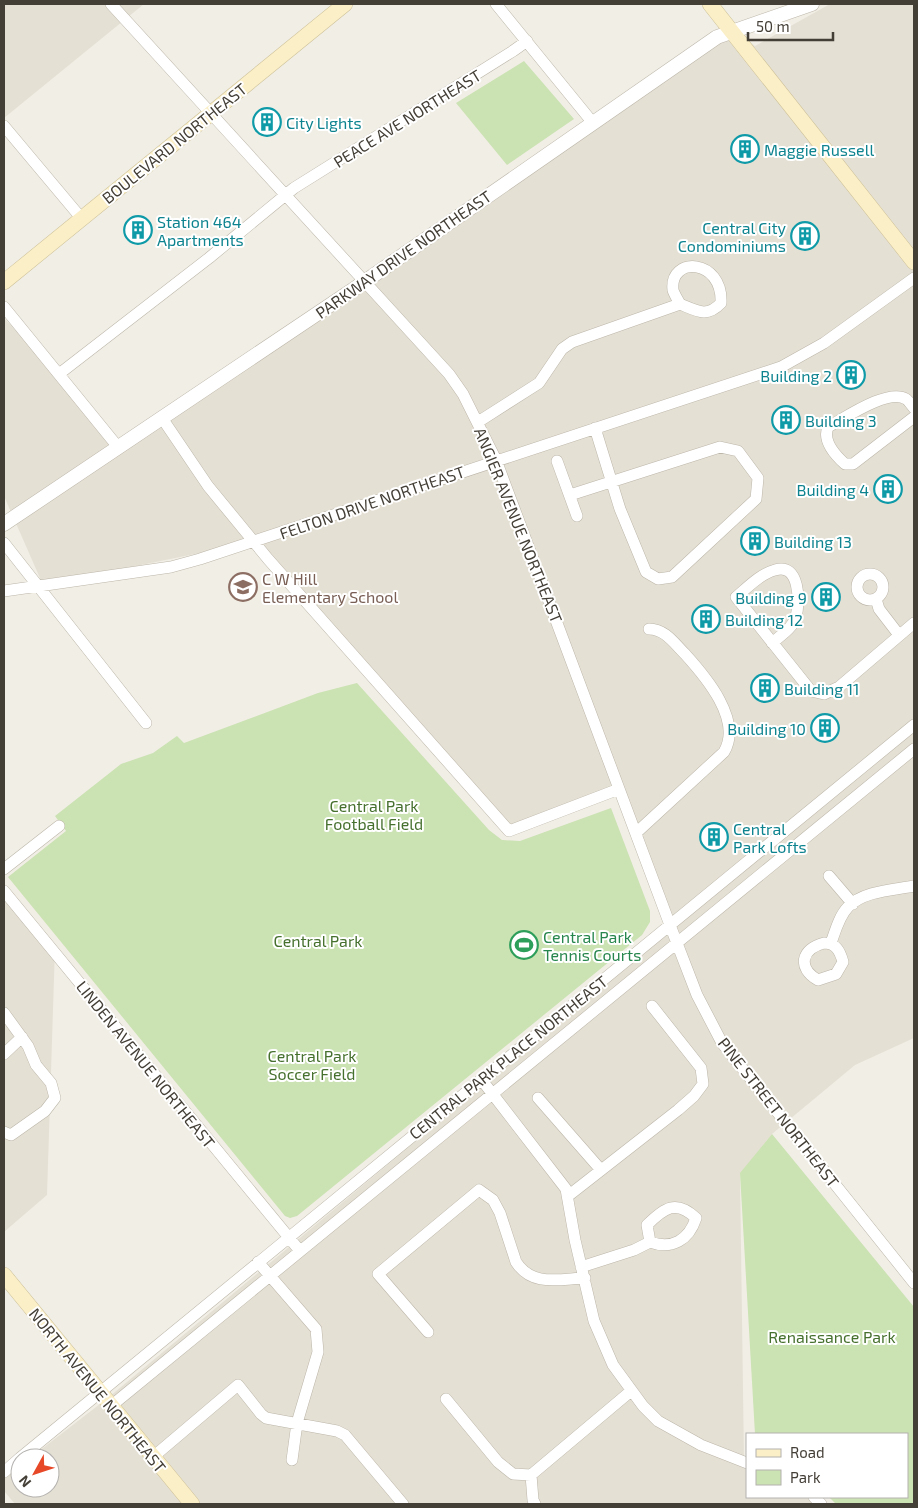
<svg xmlns="http://www.w3.org/2000/svg" width="918" height="1508" font-family="'Exo 2',sans-serif">
  <style>
    .residential { fill: #e5e0d4 }
    .green { fill: #cbe2b2 }
    .lines { fill: none; stroke-linecap: round; stroke-linejoin: round }
    .minor-casing { stroke: #bcb6a9; stroke-width: 12 }
    .tertiary-casing { stroke: #bcb6a9; stroke-width: 15 }
    .secondary-casing { stroke: #cdc199; stroke-width: 16 }
    .minor { stroke: #fff; stroke-width: 11 }
    .tertiary { stroke: #fff; stroke-width: 14 }
    .secondary { stroke: #faefc7; stroke-width: 15 }
    .labels { text-anchor: middle; dominant-baseline: central; stroke-width: 4; stroke-linejoin: round; paint-order: stroke }
    .street-label { font-size: 16px; fill: #433e36; stroke: #fff }
    .culture-label { font-size: 16px; fill: #0d838f; stroke: #fff; text-anchor: start }
    .education-label { font-size: 16px; fill: #785e54; stroke: #fff; text-anchor: start }
    .park-label { font-size: 16px; fill: #46702e; stroke: #fff }
    .leisure-label { font-size: 16px; fill: #27864d; stroke: #fff; text-anchor: start }
  </style>
  <rect width="100%" height="100%" fill="#f1eee6"/>
  <!-- residential -->
  <path class="residential" d="M4,4h140l-140,114z
    M830,4h84v1034l-59,27 -83,69 -32,40 4,286 3,2v35h66l9,7h-807l-11,-13v-13l16,-12v22h30v-30h-20l79,-61 564,-470 -54,-141 -111,43 -249,-288 -216,44 -39,-89v-178l64,69 49,64 611,-427 27,22z
    M4,886l51,62 -8,247 -43,37z"/>
  <!-- green -->
  <path class="green" d="M524,61l50,58 -67,46 -51,-62z
    M357,683l132,147 13,10 18,1 91,-33 39,103v11l-8,13 -345,281 -7,2 -5,-2 -277,-339 58,-46 -11,-15 66,-52 32,-11 24,-17 7,7 134,-50z
    M772,1134l142,173v197h-78l-7,-7h78v-63h-152l-15,-261z"/>
  <g class="lines">
    <defs>
      <path id="minor" d="M111,4l338,370 14,20 33,66 174,465 27,70 25,48 192,240
        M496,4l97,119
        M4,126l78,93
        M4,307l114,140
        M59,374l150,-116 85,-70 219,-137 14,-10
        M914,408c-2,-2 -5,-7 -8,-9 -18,-11 -61,19 -78,28 -6,14 7,28 17,37h8l61,-47
        M162,418l46,68 60,73 241,272 110,-42
        M478,422l61,-39 23,-34 10,-7 108,-38c17,7 27,14 41,-1 2,-45 -52,-47 -48,-13 1,4 5,10 7,14
        M557,461l20,55
        M570,495l150,-48 18,4 20,27 -2,21 -84,78 -14,2 -12,-7 -26,-63 -25,-81
        M4,543l142,180
        M857 587a13 13 0 1 1 26 0a13 13 0 1 1-26 0Z
        M4,591l167,-24 29,-8 581,-192 43,-24 90,-65
        M876,599l3,10 20,26
        M772,643c8,-7 21,-15 24,-26 4,-15 4,-55 -21,-47 -15,4 -28,18 -39,27l75,94 13,3 15,-7 75,-64
        M636,833l88,-81c19,-32 -19,-76 -39,-98 -11,-11 -20,-25 -36,-25
        M4,869l55,-43
        M829,876l24,28
        M4,891l296,360
        M824,943c12,0 16,8 19,19l-7,12 -18,6c-21,-12 -17,-31 6,-37z
        M831,943c4,-11 8,-27 17,-36 15,-16 45,-17 66,-21
        M4,1013l24,33 8,19 15,18 4,15 -10,13 -34,24 -7,-3
        M4,1054l18,-17
        M481,1079l85,110 9,51 19,81 19,44 30,41 15,15 43,24 46,18
        M538,1098l63,72
        M568,1196l110,-86 16,-14 9,-12 -2,-16 -49,-62
        M258,1262l58,67 2,23 -21,71 -5,37
        M581,1267l53,-17 16,-8c22,8 39,-2 46,-24 -20,-19 -32,-10 -49,7l3,17
        M428,1332l-50,-58 101,-84 14,10 7,13 16,49c16,25 43,17 69,16
        M446,1399l52,63 15,12 18,1
        M111,1406l803,-657
        M153,1457l85,-72 23,29 5,4 71,13 8,4 58,69
        M20,1458l894,-733
        M4,1472l16,-14
        M814,1497l7,7
        M535,1504l-2,-4 -2,-25 100,-84"/>
      <path id="tertiary" d="M4,524l350,-235 363,-252 95,-33"/>
      <path id="secondary" d="M710,4l204,258
        M4,282l341,-278
        M4,1275l188,229"/>
    </defs>
    <!-- minor casing -->
    <use href="#minor" class="minor-casing"/>
    <!-- tertiary casing -->
    <use href="#tertiary" class="tertiary-casing"/>
    <!-- secondary casing -->
    <use href="#secondary" class="secondary-casing"/>
    <!-- minor -->
    <use href="#minor" class="minor"/>
    <!-- tertiary -->
    <use href="#tertiary" class="tertiary"/>
    <!-- secondary -->
    <use href="#secondary" class="secondary"/>
  </g>
  <!-- icons -->
  <defs>
    <symbol id="building-ring" viewBox="-11 -11 22 22"><circle r="9.5" fill="#fff" stroke="#0f9aa8" stroke-width="1.5"/><path d="M-4-6H4V6H1V3H-1V6H-4ZM-2.5-4.3h1.7v1.8h-1.7ZM.8-4.3h1.7v1.8H.8ZM-2.5-1h1.7V.8h-1.7ZM.8-1h1.7V.8H.8Z" fill="#0f9aa8"/></symbol>
    <symbol id="school-ring" viewBox="-11 -11 22 22"><circle r="9.5" fill="#fff" stroke="#8d6e63" stroke-width="1.5"/><path d="M0-5L7-2L0 1L-7-2ZM-4 1L0 2.5L4 1V4Q0 6-4 4Z" fill="#8d6e63"/></symbol>
    <symbol id="stadium-ring" viewBox="-11 -11 22 22"><circle r="9.5" fill="#fff" stroke="#2e9e5b" stroke-width="1.5"/><path d="M0-5a6.5 5 0 1 0 0 10a6.5 5 0 1 0 0-10ZM-3.5-1.8h7v3.6h-7Z" fill="#2e9e5b"/></symbol>
  </defs>
  <g fill-rule="evenodd">
    <use href="#building-ring" x="251" y="106" width="32" height="32"/>
    <use href="#building-ring" x="729" y="133" width="32" height="32"/>
    <use href="#building-ring" x="122" y="214" width="32" height="32"/>
    <use href="#building-ring" x="789" y="220" width="32" height="32"/>
    <use href="#building-ring" x="835" y="359" width="32" height="32"/>
    <use href="#building-ring" x="770" y="404" width="32" height="32"/>
    <use href="#building-ring" x="872" y="473" width="32" height="32"/>
    <use href="#building-ring" x="739" y="525" width="32" height="32"/>
    <use href="#school-ring" x="227" y="571" width="32" height="32"/>
    <use href="#building-ring" x="810" y="581" width="32" height="32"/>
    <use href="#building-ring" x="690" y="603" width="32" height="32"/>
    <use href="#building-ring" x="749" y="672" width="32" height="32"/>
    <use href="#building-ring" x="809" y="712" width="32" height="32"/>
    <use href="#building-ring" x="698" y="821" width="32" height="32"/>
    <use href="#stadium-ring" x="508" y="929" width="32" height="32"/>
  </g>
  <g class="labels">
    <!-- street labels -->
    <g class="street-label">
      <text transform="translate(407 118) rotate(-32)">PEACE AVE NORTHEAST</text>
      <text transform="translate(174 143) rotate(-39)">BOULEVARD NORTHEAST</text>
      <text transform="translate(403 254) rotate(-35)">PARKWAY DRIVE NORTHEAST</text>
      <text transform="translate(372 502) rotate(-19)">FELTON DRIVE NORTHEAST</text>
      <text transform="translate(519 525) rotate(68)">ANGIER AVENUE NORTHEAST</text>
      <text transform="translate(508 1057) rotate(-39)">CENTRAL PARK PLACE NORTHEAST</text>
      <text transform="translate(146 1064) rotate(51)">LINDEN AVENUE NORTHEAST</text>
      <text transform="translate(779 1112) rotate(52)">PINE STREET NORTHEAST</text>
      <text transform="translate(98 1390) rotate(51)">NORTH AVENUE NORTHEAST</text>
    </g>
    <!-- culture labels -->
    <g class="culture-label">
      <text x="286" y="122">City Lights</text>
      <text x="764" y="149">Maggie Russell</text>
      <text x="157" y="221">Station 464<tspan x="157" dy="18">Apartments</tspan></text>
      <text x="786" y="227" text-anchor="end">Central City<tspan x="786" dy="18">Condominiums</tspan></text>
      <text x="832" y="375" text-anchor="end">Building 2</text>
      <text x="805" y="420">Building 3</text>
      <text x="869" y="489" text-anchor="end">Building 4</text>
      <text x="774" y="541">Building 13</text>
      <text x="807" y="597" text-anchor="end">Building 9</text>
      <text x="725" y="619">Building 12</text>
      <text x="784" y="688">Building 11</text>
      <text x="806" y="728" text-anchor="end">Building 10</text>
      <text x="733" y="828">Central<tspan x="733" dy="18">Park Lofts</tspan></text>
    </g>
    <!-- education labels -->
    <g class="education-label">
      <text x="262" y="578">C W Hill<tspan x="262" dy="18">Elementary School</tspan></text>
    </g>
    <!-- park labels -->
    <g class="park-label">
      <text x="374" y="805">Central Park<tspan x="374" dy="18">Football Field</tspan></text>
      <text x="318" y="940">Central Park</text>
      <text x="312" y="1055">Central Park<tspan x="312" dy="18">Soccer Field</tspan></text>
      <text x="832" y="1336">Renaissance Park</text>
    </g>
    <!-- leisure labels -->
    <g class="leisure-label">
      <text x="543" y="936">Central Park<tspan x="543" dy="18">Tennis Courts</tspan></text>
    </g>
  </g>
  <!-- border -->
  <rect width="918" height="1508" fill="none" stroke="#433e36" stroke-width="10"/>
  <!-- legend -->
  <rect x="746" y="1433" width="162" height="65" fill="#ffffff" stroke="#b4b2af"/>
  <rect x="756" y="1449" width="25" height="8" fill="#faefc7" stroke="#b4b2af"/>
  <text x="790" y="1458" font-size="15" fill="#433e36">Road</text>
  <rect x="756" y="1470" width="25" height="15" fill="#cbe2b2" stroke="#b4b2af"/>
  <text x="790" y="1483" font-size="15" fill="#433e36">Park</text>
  <!-- north arrow -->
  <g transform="translate(35 1473) rotate(230)"><circle r="24" fill="#ffffff" stroke="#b4b2af"/>
  <path d="M0-4L9 19L0 12L-9 19Z" fill="#e74827"/>
  <text y="-8" font-size="14" font-weight="bold" text-anchor="middle" fill="#433e36">N</text>
  </g>
  <!-- scale -->
  <path d="M748 32v8h85v-8" fill="none" stroke="#433e36" stroke-width="2.5"/>
  <text x="756" y="32" font-size="15" fill="#433e36" stroke="#ffffff" stroke-width="4" paint-order="stroke">50 m</text>
</svg>
